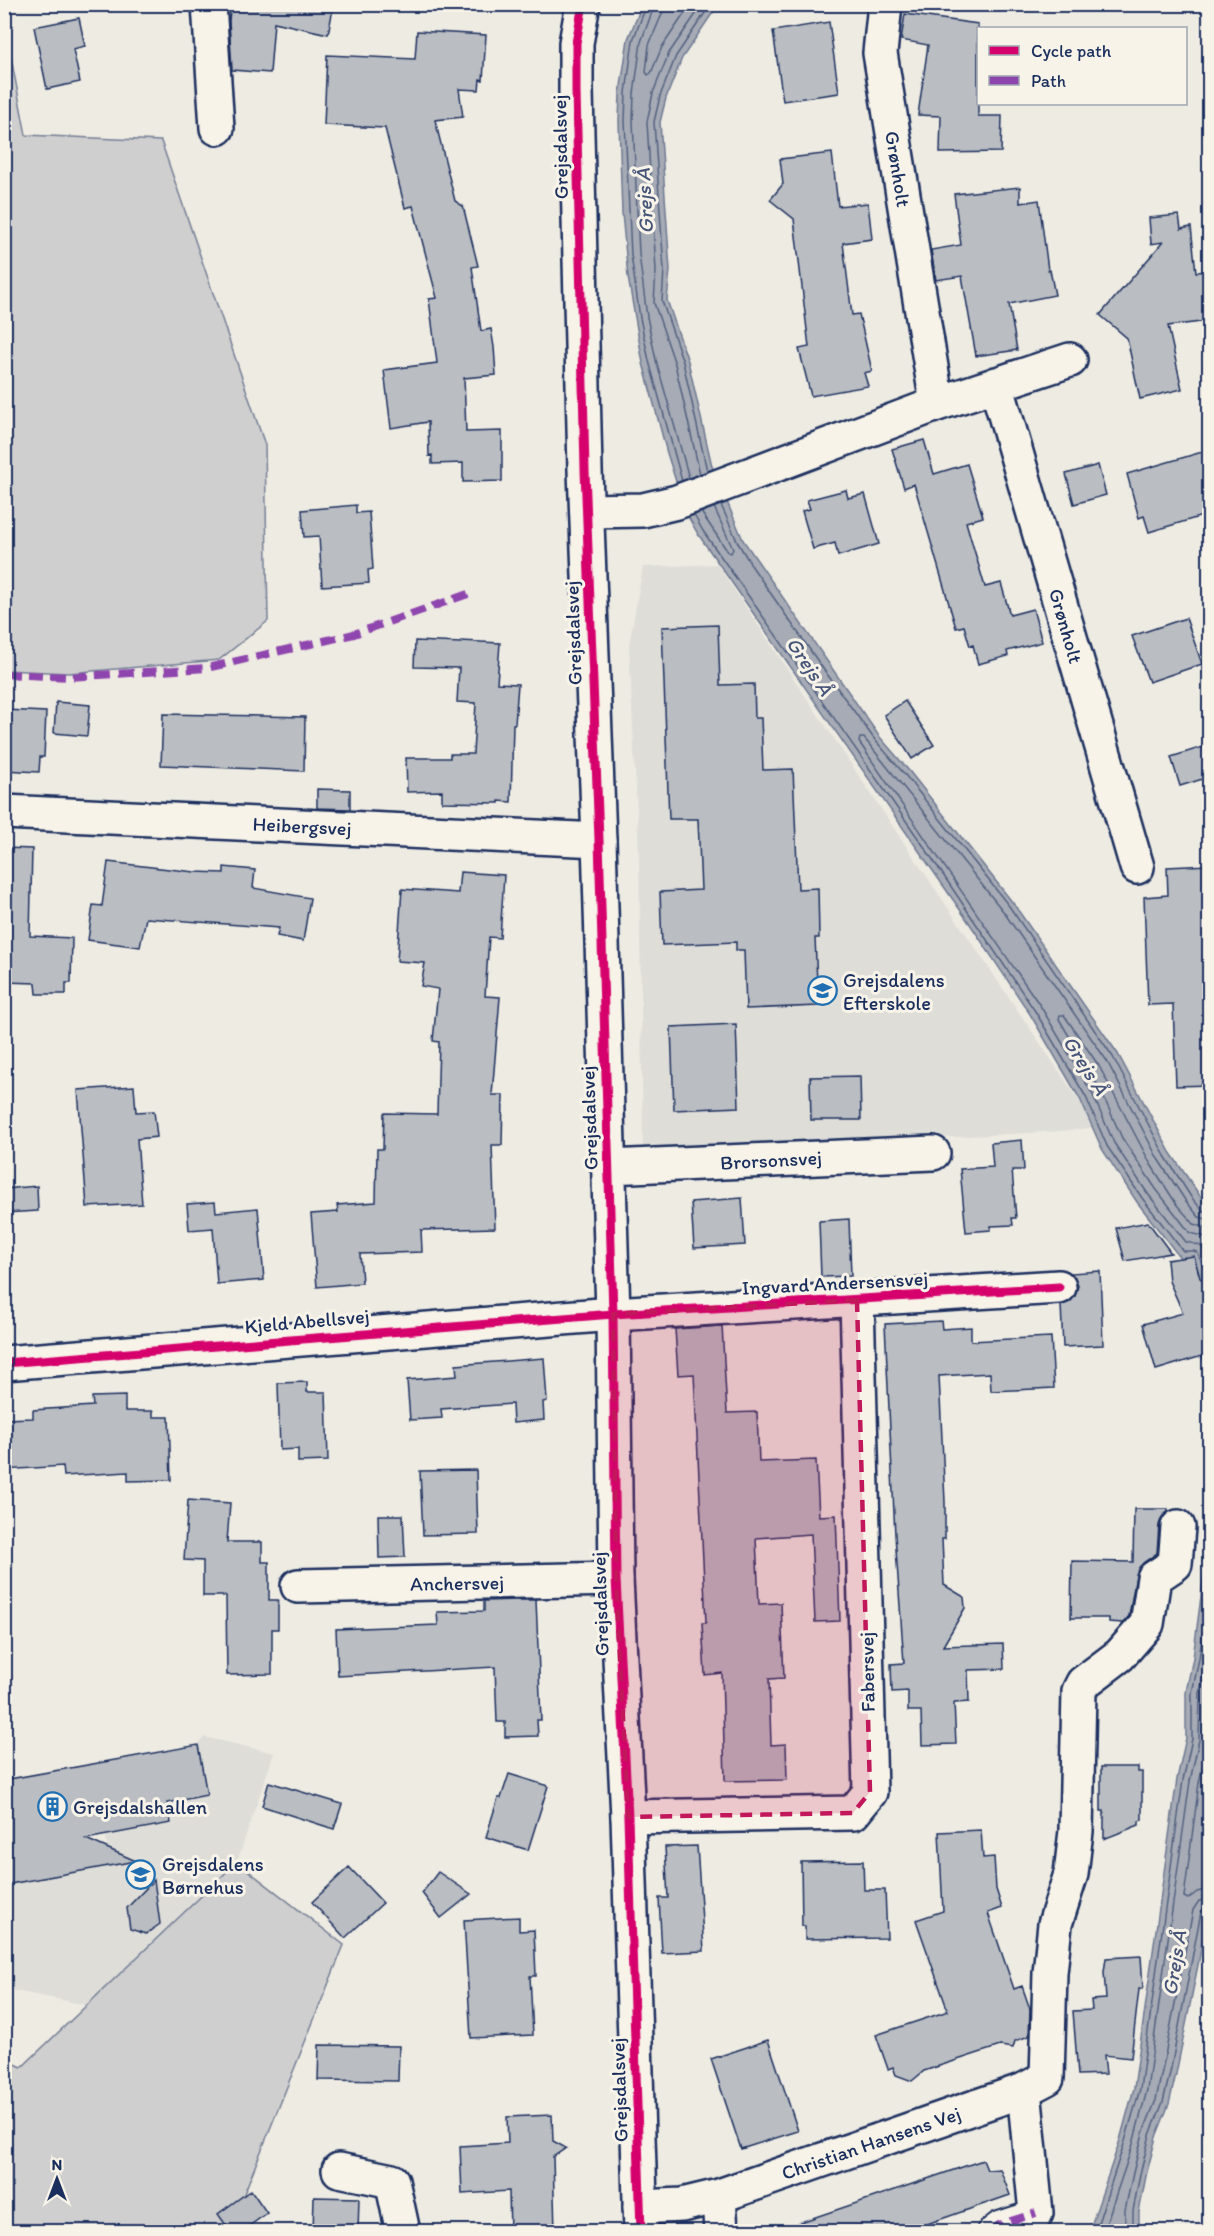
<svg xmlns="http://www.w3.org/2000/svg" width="1214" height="2236" font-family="Itim,sans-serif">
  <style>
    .built { fill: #deddd8 }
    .green { fill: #cfcfcf; stroke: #757f96; stroke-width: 1.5 }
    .water { fill: #a6abb5; stroke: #6e7992; stroke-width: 1.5 }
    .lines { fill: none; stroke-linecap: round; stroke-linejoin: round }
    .shore { stroke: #536181; stroke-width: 1.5 }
    .building { fill: #babdc2; stroke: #1b2f5e; stroke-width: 1.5 }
    .pedestrian-casing { stroke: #1b2f5e; stroke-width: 30 }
    .minor-casing { stroke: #1b2f5e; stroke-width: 38 }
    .tertiary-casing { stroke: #1b2f5e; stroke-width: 38 }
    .pedestrian { stroke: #f7f3e8; stroke-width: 26 }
    .minor { stroke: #f7f3e8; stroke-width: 33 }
    .tertiary { stroke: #f7f3e8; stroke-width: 33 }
    .quiet { stroke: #8e44ad; stroke-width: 8; stroke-dasharray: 15 8; stroke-linecap: butt }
    .cycleway-casing { stroke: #f7f3e8; stroke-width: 13 }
    .cycleway { stroke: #d6006c; stroke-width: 9 }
    .marked { fill: #c2185b; fill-opacity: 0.2; stroke: #c2185b; stroke-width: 4.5; stroke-dasharray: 12 8; stroke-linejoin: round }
    .labels { text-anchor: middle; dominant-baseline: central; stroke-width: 6; stroke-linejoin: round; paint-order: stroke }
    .street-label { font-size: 20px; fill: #1b2f5e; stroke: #f7f3e8 }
    .poi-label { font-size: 20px; fill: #1b2f5e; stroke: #f7f3e8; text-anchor: start }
    .water-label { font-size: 21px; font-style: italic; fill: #455478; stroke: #f7f3e8 }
  </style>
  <rect width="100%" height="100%" fill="#eeebe2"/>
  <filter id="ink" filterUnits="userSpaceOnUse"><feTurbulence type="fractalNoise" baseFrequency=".0167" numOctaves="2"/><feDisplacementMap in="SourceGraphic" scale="12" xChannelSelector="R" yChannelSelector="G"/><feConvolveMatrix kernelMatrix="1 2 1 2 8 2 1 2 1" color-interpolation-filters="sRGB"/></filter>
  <g filter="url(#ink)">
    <!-- built -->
    <path class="built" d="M717,564l189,282 191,281 -36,4 -418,24 -4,-301 -10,-209 14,-78z
      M204,1737l70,16 -37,109 -150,143 -82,-16v-104l106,-20 -19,-100 106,-20z"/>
    <!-- green -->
    <path class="green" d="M5,27l21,108 135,6 104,304 3,176 -49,39 -150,13 -64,-3z
      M237,1862l107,83 -115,286h-224l-1,-172 18,8z"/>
    <!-- water -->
    <path class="water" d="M642,5h76l-36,53 -16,40 -6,24 10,148 -3,30 21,61 24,105 31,74 136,196 31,36 103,131 105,151 52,98 39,57v75l-7,2 -65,-84 -35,-53 -22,-50 -50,-85 -60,-90 -272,-390 -12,-21 -19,-60 -24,-90 -15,-86 -6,-64 -3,-92 1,-28 8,-54z
      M1209,1545v349l-9,61 -24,119 -7,30 -13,33 -10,39 -7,36v19h-47v-8l28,-83 14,-52 43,-309 9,-41v-46l7,-34 13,-100z"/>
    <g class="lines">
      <!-- shore -->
      <path class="shore" d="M647,4l-14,36 -7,53 -1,28 6,134 9,63 9,43 33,120
        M655,4l-14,38 -7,52 -1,27 6,133 8,63 9,43 33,118
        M664,4l-2,10 -13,31 -3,27 2,3 3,-2 11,-26 29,-43
        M707,471l-24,-109 -21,-61 2,-31 -10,-148 6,-26 16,-40 35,-52
        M700,474l-25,-110 -21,-61 2,-33 -9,-148 6,-29 16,-40 34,-49
        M721,505l17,38 15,25 71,102 51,70 31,36 103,130 104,151 52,99 26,41 12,14 7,1
        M701,512l27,40 3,1 2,-4 -19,-42
        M694,515l9,16 222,317 110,163 51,86 21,49 35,52 41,53h11l4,2 8,23 4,2
        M1210,1220l-11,-3 -14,-17 -27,-41 -51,-98 -104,-150 -139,-173h-4l-1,4 182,265 51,86 22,50 34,51 38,48c16,3 18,3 24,21
        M1210,1229l-16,-5 -17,-19 -27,-42 -51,-97 -35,-51h-4l-1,4 41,70 22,49 34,51 34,44 13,3 7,5
        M1210,1690l-2,50 -9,43 -15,114 4,2 9,-7 13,-3
        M1098,2232v-9l27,-82 15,-52 43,-309 9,-41v-46l7,-34 11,-82
        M1106,2232v-8l27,-80 14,-54 43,-309 9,-41 1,-47 10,-57
        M1125,2232v-22l8,-37 10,-40 13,-33 6,-29 31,-161 6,-9 11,-3
        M1133,2232v-21l7,-37 10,-39 13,-33 7,-29 31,-161 3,-5 6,-1"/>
    </g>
    <!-- building -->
    <path class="building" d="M234,4h100l-6,30 -54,-12 -4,51 -38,-3 -3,-49 1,-11 4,1z
      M905,14l73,10v92h24l-1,36 -61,1 1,-37 -23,-1 10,-70 -27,-5z
      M79,18l6,28 -12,3 7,33 -33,7 -13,-62z
      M829,22l10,71 -56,8 -10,-70z
      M417,31l69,4 -3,45 -3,-1 -1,11 -20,-1 4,28 -28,3 20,81 8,5 15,60 -6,1 9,64 10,-2 3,18 2,28 -32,3 2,54 36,-1v50l-39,1v-19l-31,1v-9l-3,1 -1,-34 -37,6 -7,-58 53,-7 -8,-64 8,-1 -24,-92 -8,2 -20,-80 -61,-3 3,-70 88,4z
      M832,153l6,53 30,-3 4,36 -29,4 9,72 7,-1 13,57 -8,2 4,13 -57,10 -12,-47 10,-2 -15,-128 -24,-19 13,-16 -3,-25z
      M1020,187v16l19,-3 9,70h2l5,25 -46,9 8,46 -41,6 -14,-80 -26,4 -5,-30 30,-5 -7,-51z
      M1179,215l2,14 10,-2 5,45 13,-1v50l-41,5 14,63 -42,10 -13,-61 -27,-23 63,-73 -12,2 -2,-26z
      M924,440l10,34 33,-10 16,53 -17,5 19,65 16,-4 9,32 23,-6 9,33 -35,9 1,5 -30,8 -5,-19 -3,1 -6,-20 -8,2 -42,-144 -10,4 -12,-39z
      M1209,450v64l-60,18 -5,-16 -5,2 -12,-44z
      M1098,465l8,30 -32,9 -8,-30z
      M846,490l2,8 17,-4 14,50 -41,12 -3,-13 -22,6 -11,-38 8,-2 -3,-9z
      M356,505v8l13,-1 4,57 -5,1 1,13 -47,3 -3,-50 -15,1 -2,-27z
      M1186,618l16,46 -53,18 -17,-46z
      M718,625l2,60 34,-1 1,34h6l2,52 30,-1 5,120 20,-1 1,50h-4l3,68 -72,3 -2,-59h-8v-8l-74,3 -2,-53 41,-2 -3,-71h-29l-7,-192z
      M415,641l46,2v-2l39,2 -3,40 21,1 -3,40h-2l-2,78 -12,-1v2l-57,-1v-11l-35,1 -1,-34h44v-4h23l3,-51 -19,-1 2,-34 -45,-1z
      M905,701l29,44 -22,14 -28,-44z
      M56,702l34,3 -3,31 -33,-3z
      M4,710l42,2 -2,45h-4l-1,15 -35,-2z
      M163,714l142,3 -1,54 -143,-6z
      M1209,745v32l-29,9 -9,-29z
      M317,789l33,1v19l-33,-1z
      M4,848l28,1 -2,87 42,2 -1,45h-5v11h-29l-1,-11 -32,-1z
      M108,862l87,10 29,1v-6l31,3 -2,18 57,10 -7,43 -26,-5 2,-8 -133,-10 -6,29 -52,-7 5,-35 9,1z
      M1209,865v220l-33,1 -3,-82 -25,1 -4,-108 24,-2 -1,-28z
      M460,872l44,3 -4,63 -11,-1 -4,59 15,1 -8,98h11l-1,50h-10l3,83 -74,2 1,22 -62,2 2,29 -45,4 -6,-73 27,-2 -1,-7 39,-3 1,-53h6l1,-36 53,1 2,-72 -6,-1 5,-52 -17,-3 4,-23 -28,-2 5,-72 56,4z
      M736,1024l3,83 -65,3 -3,-83z
      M860,1076l1,44h-50l-1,-43z
      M134,1086l2,26 18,-1 3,26 -20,2 5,65 -55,3 -9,-117z
      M1022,1140l2,30h-12l4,48h-4l1,7 -22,1v4l-25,2 -6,-63 33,-2 -2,-24z
      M37,1186l1,25 -34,2v-24z
      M742,1198l3,47 -51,3 -3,-46z
      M215,1202l1,10 42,-4 6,72 -47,4 -4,-56 -24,2 -2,-26z
      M849,1219l2,57 -30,1 -2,-56z
      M1148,1222l23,31 -46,8 -9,-33z
      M1194,1256l6,22 9,6v90l-7,-18 -46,14 -13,-46 40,-11 -14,-32 -2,-21z
      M1100,1271l3,74 -40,2 -2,-42 9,-3 5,-6 3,-10 -3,-9 -5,-4z
      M941,1321l1,8 29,-2v14l80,-4 3,51 -63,3 -1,-18 -51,3 6,126v37h-3l2,46 20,12 1,11 -22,38 60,-2 1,25 -36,1 1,32 -15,1 2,41 -34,1 -1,-34h-13v-20l-16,1 -1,-28 13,-1 -9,-128 -10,-211z
      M722,1326l5,87 30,-1 2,50 57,-2 3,56 17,-1 4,106 -25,1 -4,-88 -55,4 3,66 22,-1 3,75 -15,1 2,66 15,-1 1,36 -62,1 -3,-108 -17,2 -3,-52h4l-12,-249 -16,1 -3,-46z
      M544,1358l3,43 -4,1 1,18 -31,3 -1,-19 -71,5 1,9 -32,2 -3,-40 50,-4 -1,-11z
      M307,1382v10h19l2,69 -30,1v-13l-18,1 -2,-67z
      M125,1396v15h28v6h16l2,63 -43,1v-9l-64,4 -1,-10 -59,4v-51l29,-1v-8l60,-4 -1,-9z
      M476,1470l2,64 -55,1 -3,-64z
      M188,1500l42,3 -3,39h35v20h7v38h9v29h-6v45l-45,1 -1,-79h-23v-35l-19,-1z
      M1134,1509h34v3l-6,5 -3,8 -2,28 -14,10 -7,12 -7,41 -6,7 -14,-1v-4h-38l1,-57 61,1z
      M378,1515h25l2,42 -26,1z
      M517,1600h19l5,120h-4l1,16 -33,1v-15h-8l-2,-55 -157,9 -2,-47 102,-4 -1,-13 47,-1v-10z
      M198,1745l9,50 -40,8 4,20 -85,16 50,22 -132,24v-105z
      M1101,1767h37v5h4v48l-3,1v4l-35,14v-28h-3z
      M509,1774l39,12 -20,64 -42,-13 12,-39h3z
      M269,1782l73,22 -8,25 -72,-23z
      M981,1830l2,28 11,-1 2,32 6,19 -14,5 26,76 8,-3 8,23 -1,27 -14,5 -2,7 -13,-2 -76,25 -12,10 -16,-6 -3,-8 -5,2 -12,-34 72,-24 -32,-91 27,-9 -4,-79z
      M697,1846l7,105 -42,2 -3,-55h9l-3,-51z
      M863,1861l1,29h21l2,48 -82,1v-13h-3l-1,-64z
      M349,1867l34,36 -38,35 -33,-36z
      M438,1872l33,22 -30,24 -19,-25z
      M154,1880l6,44 -14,10 -16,-5 -3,-21z
      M519,1917v14l15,-1 2,46h-6l3,59 -62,3 -7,-118z
      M1141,1956l2,33h-4l-8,69 -27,-3 2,19 -28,1 -5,-64 19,-1 -1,-10 15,-1 -2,-27 2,-14z
      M768,2040l30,91 -57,18 -30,-90z
      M319,2045l80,1 -1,35 -80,-1z
      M552,2115l1,26 13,7 -13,9 2,75h-45l-1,-41 -47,3 -2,-48 48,-3 -1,-26z
      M983,2160l4,10 13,-1 10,26 -106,37h-118v-5z
      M251,2190l16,23 -26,19h-10l-13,-18z
      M314,2197l45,1 -1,34h-45z"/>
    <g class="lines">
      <defs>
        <path id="pedestrian" d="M990,2232l9,-7 37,-12"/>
        <path id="minor" d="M209,4l8,124
          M885,4l-5,49 57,351
          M996,384l141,483
          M587,511l56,-1 34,-8 260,-98 133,-44
          M4,812l595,28
          M608,1167l325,-14
          M4,1363l609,-49 446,-27
          M298,1586l318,-7
          M628,1817l225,-4 17,-21 -13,-492
          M1024,2090l12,123
          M339,2170l53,11 11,51
          M719,2196l2,36
          M640,2207l42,-2 37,-9 305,-106 23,-12 3,-105 5,-49 16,-50 5,-43 3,-140 4,-8 37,-28 27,-31 7,-46 21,-14 3,-37"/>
        <path id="tertiary" d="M583,4l-7,39v48l9,379 14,370 14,474 3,265 12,238 13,415"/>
      </defs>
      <!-- pedestrian casing -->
      <use href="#pedestrian" class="pedestrian-casing"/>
      <!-- minor casing -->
      <use href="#minor" class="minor-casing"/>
      <!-- tertiary casing -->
      <use href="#tertiary" class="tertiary-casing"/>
      <!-- pedestrian -->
      <use href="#pedestrian" class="pedestrian"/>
      <!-- minor -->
      <use href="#minor" class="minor"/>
      <!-- tertiary -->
      <use href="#tertiary" class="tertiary"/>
      <!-- quiet -->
      <path class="quiet" d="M4,674l65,3 138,-9 147,-34 117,-41
        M990,2232l9,-7 37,-12"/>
      <defs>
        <path id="cycleway" d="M583,4l-7,39v48l9,379 14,370 14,474 3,265 12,238 13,415
          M4,1363l609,-49 446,-27"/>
      </defs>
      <!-- cycleway casing -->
      <use href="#cycleway" class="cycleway-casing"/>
      <!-- cycleway -->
      <use href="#cycleway" class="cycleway"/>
    </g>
  </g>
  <!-- marked area -->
  <path class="marked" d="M857,1300l13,492 -17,21 -225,4 -12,-238 -3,-265z"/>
  <!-- icons -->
  <defs>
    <symbol id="school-ring" viewBox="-11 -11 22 22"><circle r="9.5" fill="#f7f3e8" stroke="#1f6fb2" stroke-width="1.5"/><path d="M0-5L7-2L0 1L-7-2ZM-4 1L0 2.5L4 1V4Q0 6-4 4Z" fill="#1f6fb2"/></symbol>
    <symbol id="building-ring" viewBox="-11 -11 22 22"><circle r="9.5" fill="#f7f3e8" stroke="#1f6fb2" stroke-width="1.5"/><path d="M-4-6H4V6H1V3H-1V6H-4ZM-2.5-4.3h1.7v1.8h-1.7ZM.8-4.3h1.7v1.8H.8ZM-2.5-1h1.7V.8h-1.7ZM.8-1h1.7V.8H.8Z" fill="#1f6fb2"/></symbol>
  </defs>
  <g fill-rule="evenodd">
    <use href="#school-ring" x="806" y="974" width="33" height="33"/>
    <use href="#building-ring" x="36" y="1790" width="33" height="33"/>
    <use href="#school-ring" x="124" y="1858" width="33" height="33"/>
  </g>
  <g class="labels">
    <!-- street labels -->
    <g class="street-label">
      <text transform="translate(560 147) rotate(-91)">Grejsdalsvej</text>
      <text transform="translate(898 169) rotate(81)">Grønholt</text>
      <text transform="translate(1066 626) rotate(74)">Grønholt</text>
      <text transform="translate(573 633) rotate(-92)">Grejsdalsvej</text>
      <text transform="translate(302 826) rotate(3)">Heibergsvej</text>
      <text transform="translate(589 1118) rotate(-92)">Grejsdalsvej</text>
      <text transform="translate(771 1160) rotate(-3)">Brorsonsvej</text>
      <text transform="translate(835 1283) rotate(-3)">Ingvard Andersensvej</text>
      <text transform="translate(307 1321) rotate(-5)">Kjeld Abellsvej</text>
      <text transform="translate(457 1583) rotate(-1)">Anchersvej</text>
      <text transform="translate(600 1604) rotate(-92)">Grejsdalsvej</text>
      <text transform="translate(867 1672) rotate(-91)">Fabersvej</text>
      <text transform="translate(619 2090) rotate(-92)">Grejsdalsvej</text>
      <text transform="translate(871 2143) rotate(-19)">Christian Hansens Vej</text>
    </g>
    <!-- poi labels -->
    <g class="poi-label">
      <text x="843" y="980">Grejsdalens<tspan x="843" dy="23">Efterskole</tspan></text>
      <text x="73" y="1807">Grejsdalshallen</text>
      <text x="162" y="1864">Grejsdalens<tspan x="162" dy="23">Børnehus</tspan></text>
    </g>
    <!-- water labels -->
    <g class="water-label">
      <text transform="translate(644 201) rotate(-93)">Grejs Å</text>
      <text transform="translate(810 666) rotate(56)">Grejs Å</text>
      <text transform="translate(1086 1065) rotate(58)">Grejs Å</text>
      <text transform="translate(1174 1963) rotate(-81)">Grejs Å</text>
    </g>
  </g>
  <!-- margin -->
  <rect width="1214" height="2236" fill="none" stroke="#f7f3e8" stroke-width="24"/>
  <rect x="12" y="12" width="1190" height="2212" fill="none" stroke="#1b2f5e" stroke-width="2" filter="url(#ink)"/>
  <!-- legend -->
  <rect x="977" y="27" width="210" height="78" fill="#f7f3e8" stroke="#9fa5b1" stroke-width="1.5"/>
  <rect x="989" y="46" width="30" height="9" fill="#d6006c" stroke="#9fa5b1" stroke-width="1.5"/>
  <text x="1031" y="57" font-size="18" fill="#1b2f5e">Cycle path</text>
  <rect x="989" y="76" width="30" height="9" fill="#8e44ad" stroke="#9fa5b1" stroke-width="1.5"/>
  <text x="1031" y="87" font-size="18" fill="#1b2f5e">Path</text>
  <!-- north arrow -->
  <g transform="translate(57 2179)" stroke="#f7f3e8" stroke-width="4.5" paint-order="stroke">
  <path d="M0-4.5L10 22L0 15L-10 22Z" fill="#1b2f5e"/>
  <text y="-9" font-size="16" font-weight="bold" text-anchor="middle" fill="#1b2f5e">N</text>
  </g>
</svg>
